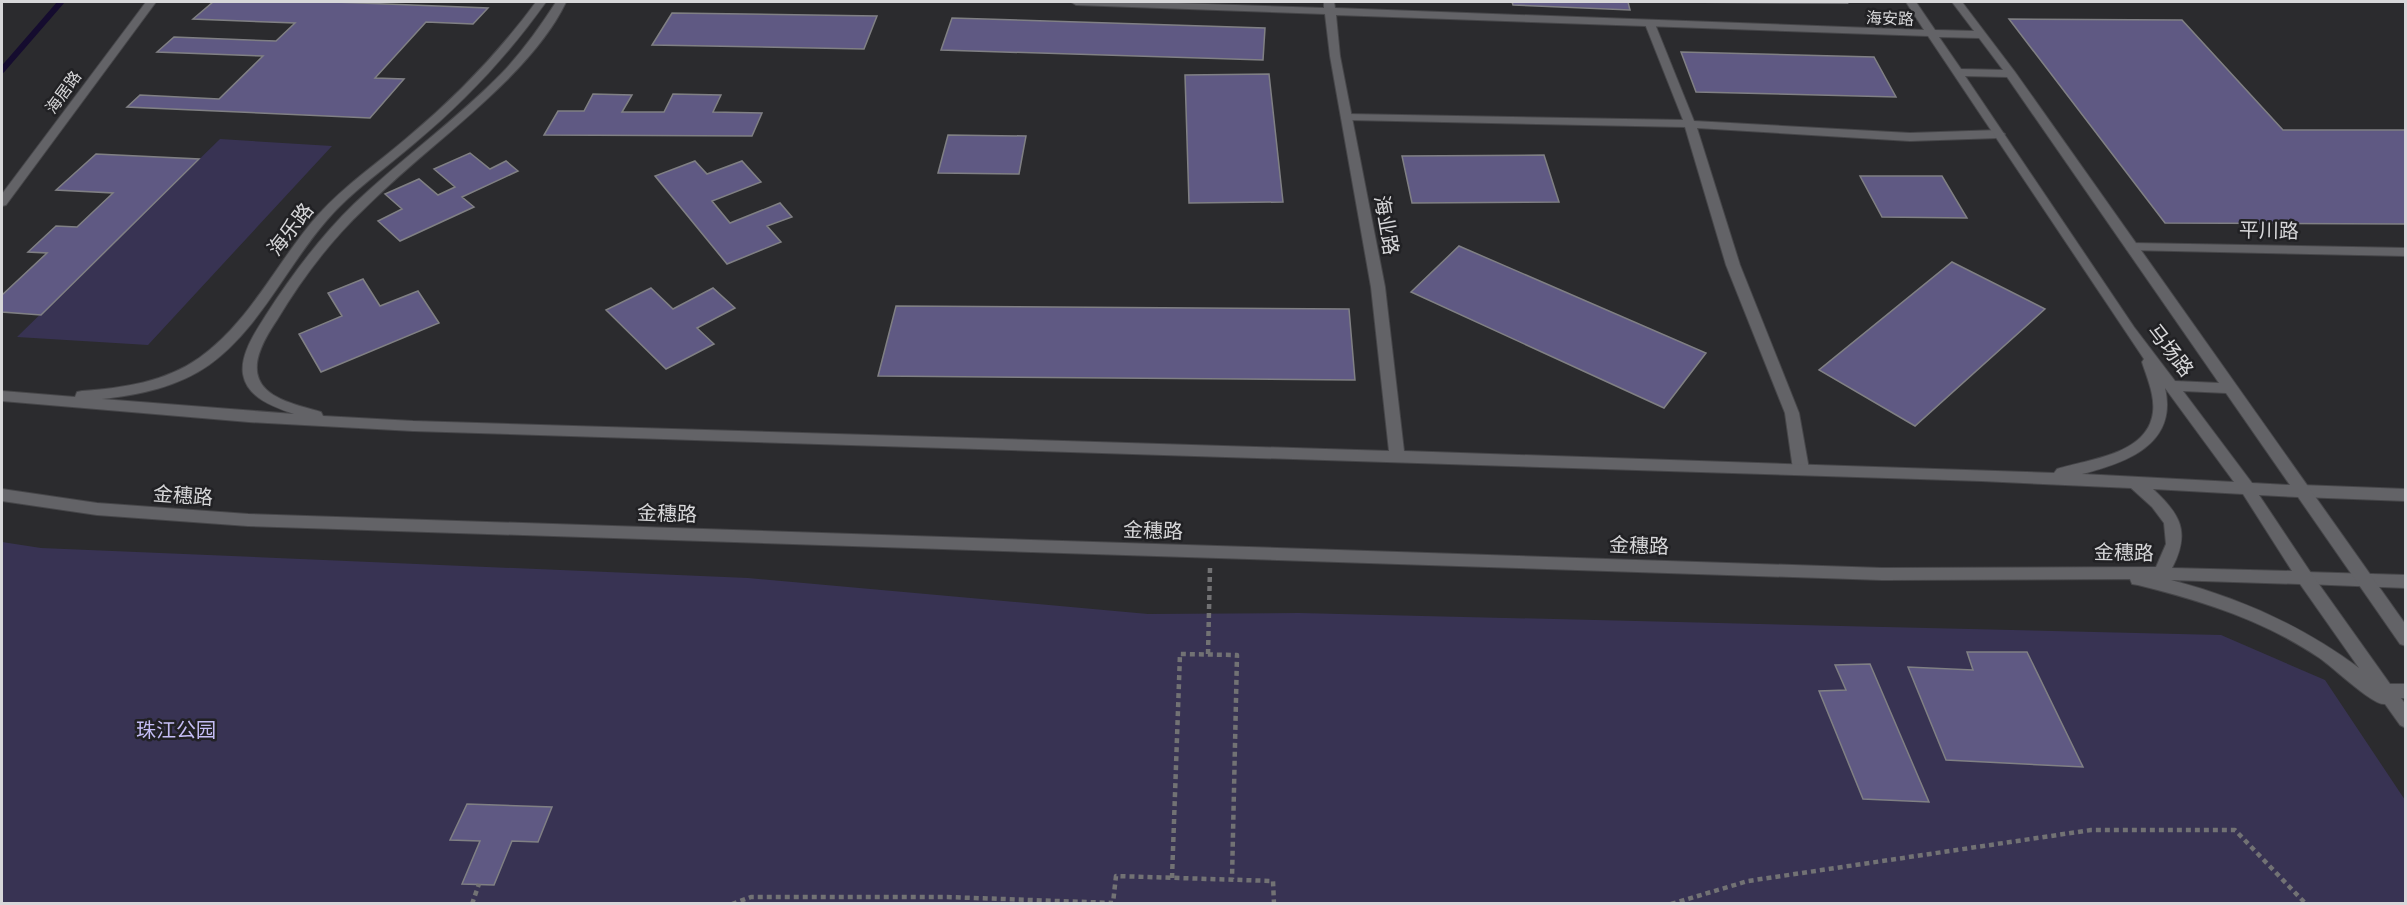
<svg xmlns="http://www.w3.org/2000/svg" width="2407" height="905" font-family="'IBM Plex Sans','Noto Sans SC',sans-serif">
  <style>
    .green { fill: #383353 }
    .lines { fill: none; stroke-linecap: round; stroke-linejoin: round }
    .stream { stroke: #150c2f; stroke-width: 6 }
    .building { fill: #5f5983; stroke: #808084; stroke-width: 1.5 }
    .street-casing { stroke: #464649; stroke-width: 2 }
    .secondary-casing { stroke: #464649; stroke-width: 2 }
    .path { stroke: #727274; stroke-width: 4.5; stroke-dasharray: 5 4; stroke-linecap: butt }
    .street { fill: #636367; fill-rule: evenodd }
    .secondary { fill: #636367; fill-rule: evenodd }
    .labels { text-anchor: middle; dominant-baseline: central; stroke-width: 5; stroke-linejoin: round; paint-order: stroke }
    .far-street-label { font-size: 16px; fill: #d7d7d9; stroke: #212124 }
    .street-label { font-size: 20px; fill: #d7d7d9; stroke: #212124 }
    .park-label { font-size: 20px; fill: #c4bdf4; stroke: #212124 }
  </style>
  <rect width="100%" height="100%" fill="#2b2b2e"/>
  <!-- green -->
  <path class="green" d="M220,139l112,7 -184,199 -131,-8z
    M2,542l39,6 707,30 400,36 151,-1 922,22 104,45 80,120v103h-2403z"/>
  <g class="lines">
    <!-- stream -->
    <path class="stream" d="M2,70l59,-68"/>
  </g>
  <!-- building -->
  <path class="building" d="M213,2h122l153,6 -15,16 -47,-2 -51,56 29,1 -34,39 -243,-11 13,-12 79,4 44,-43 -106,-4 17,-15 102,4 19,-18 -102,-4z
    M1512,2h116l2,8 -117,-5z
    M1663,2h183l1,1z
    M672,13l205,3 -13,33 -212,-4z
    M952,18l313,10 -2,32 -322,-10z
    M2009,19l173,1 101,110h123v94l-241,-1z
    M1681,52l193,5 22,40 -200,-5z
    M1269,74l14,128 -94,1 -4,-128z
    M593,94l39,1 -10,17h42l9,-18 48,1 -8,17 49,1 -10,23 -208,-1 14,-24h26z
    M948,135l78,1 -7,38 -81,-1z
    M470,153l20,16 16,-8 12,10 -56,26 12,10 -74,34 -22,-20 24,-12 -17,-15 34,-15 19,16 17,-8 -21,-18z
    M96,154l103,5 -158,156 -39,-3v-17l45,-42 -19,-1 28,-26 21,1 36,-34 -57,-3z
    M1544,155l15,47 -147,1 -10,-47z
    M695,161l12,13 35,-13 19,21 -49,19 18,22 50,-20 12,14 -25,9 14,16 -54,22 -72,-88z
    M1860,176h82l25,42 -85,-1z
    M1459,246l247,107 -42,55 -253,-116z
    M1952,262l93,47 -130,117 -96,-56z
    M363,279l17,27 38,-15 21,32 -118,49 -22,-38 43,-18 -14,-23z
    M651,288l22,21 40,-21 22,20 -38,20 17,16 -48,25 -60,-59z
    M896,306l453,3 6,71 -477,-4z
    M1967,652h60l56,115 -137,-7 -38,-93 65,3z
    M1870,664l59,138 -66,-3 -44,-108 27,-1 -11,-25z
    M467,804l85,3 -14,35 -26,-1 -18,44 -32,-1 18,-43 -30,-1z"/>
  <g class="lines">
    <defs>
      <path id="street" d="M1650,21l5,3 39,97 216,12 89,-3 6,4 -6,4 -89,3 -213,-13 43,137 59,148 10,56 -3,4 -5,2 -8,-6 -8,-56 -59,-148 -41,-138 -337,-7 -6,-3 6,-3 335,6 -38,-96z
        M2132,243l274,5v8l-279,-6 -1,-3 1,-3z
        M2301,485l105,4v12l-105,-4 -5,-2 -3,-4 3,-4z
        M2305,572l101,3v13l-101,-4 -6,-1 -2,-5 2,-5z"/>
      <path id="secondary" d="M146,2h10l-150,203 -4,1v-12z
        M536,2h10c-37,52 -81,99 -130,140 -30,26 -63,48 -89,78 -41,47 -66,107 -118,145 -31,22 -70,30 -107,34l192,15c-20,-7 -47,-16 -51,-40 -3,-20 13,-43 23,-59 25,-39 54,-78 88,-111 47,-45 101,-83 147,-130 21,-22 39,-47 55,-72h10c-13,28 -38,57 -60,79 -45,45 -97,83 -142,128 -34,32 -63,71 -87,111 -10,15 -26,40 -18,59 8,21 43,27 62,33l2,4 90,5 976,30 -18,-164 -41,-231 -5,-42 -249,-9 -5,-3h77l176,6v-6h10l1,6 589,22 -18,-28h10l19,28 39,1 -22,-29h10l53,70 391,553v21l-6,-2 -102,-147 -39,-2 52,78 79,111h16v14h-5l5,7v23l-6,-3 -15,-21c-12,2 -53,-38 -67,-47 -55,-37 -116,-56 -180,-72l-6,-1 -2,-5 -248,1 -1634,-54 -151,-11 -95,-14v-12l95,14 151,11 1634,54 274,-1 10,-23 -2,-21 -12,-16 -21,-19 -150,-7 -1568,-50 -164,-9 -247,-21v-10l73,6 2,-5 5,-1c41,-3 83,-9 117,-33 52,-37 78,-97 119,-143 27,-30 60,-52 90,-78 48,-40 91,-85 128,-135zM1336,15l592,21 216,323 -2,3c5,16 13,33 11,50 -5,43 -65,47 -96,57l-3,4 -650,-22 -19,-164 -45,-231zM1939,37l40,1 24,32 -42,-1zM1965,76l42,1 212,306 -44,-2 -41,-54zM2165,388l69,94 -152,-8c43,-11 96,-29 83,-86zM2183,391l43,2 64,92 -38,-2zM2153,489l90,5 49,77 -120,-3c19,-36 8,-54 -19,-79zM2171,580l129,4 59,84c-58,-43 -119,-70 -188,-88z"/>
    </defs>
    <!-- street casing -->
    <use href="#street" class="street-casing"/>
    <!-- secondary casing -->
    <use href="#secondary" class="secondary-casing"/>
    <!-- path -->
    <path class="path" d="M1208,654l2,-86
      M1172,878l8,-224 57,1 -5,224
      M472,904l7,-20
      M732,904l19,-7h196l166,6 3,-27 157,5 1,23
      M1671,904l77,-23 343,-51h144l71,74"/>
    <!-- street -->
    <use href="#street" class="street"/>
    <!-- secondary -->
    <use href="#secondary" class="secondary"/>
  </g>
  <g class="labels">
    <!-- far-street labels -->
    <g class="far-street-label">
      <text transform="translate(1890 18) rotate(2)">海安路</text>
      <text transform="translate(63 92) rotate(-54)">海居路</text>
    </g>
    <!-- street labels -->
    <g class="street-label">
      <text transform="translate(1387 225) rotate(80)">海业路</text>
      <text transform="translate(290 229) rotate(-52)">海乐路</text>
      <text transform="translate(2269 230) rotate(1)">平川路</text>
      <text transform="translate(2171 350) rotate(52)">马场路</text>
      <text transform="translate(183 495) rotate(4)">金穗路</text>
      <text transform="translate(667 513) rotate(2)">金穗路</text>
      <text transform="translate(1153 530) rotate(2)">金穗路</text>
      <text transform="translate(1639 545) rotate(2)">金穗路</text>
      <text transform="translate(2124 552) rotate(1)">金穗路</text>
    </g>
    <!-- park labels -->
    <g class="park-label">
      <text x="176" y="729">珠江公园</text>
    </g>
  </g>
  <!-- border -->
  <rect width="2407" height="905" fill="none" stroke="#d7d7d9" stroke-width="6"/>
</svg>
